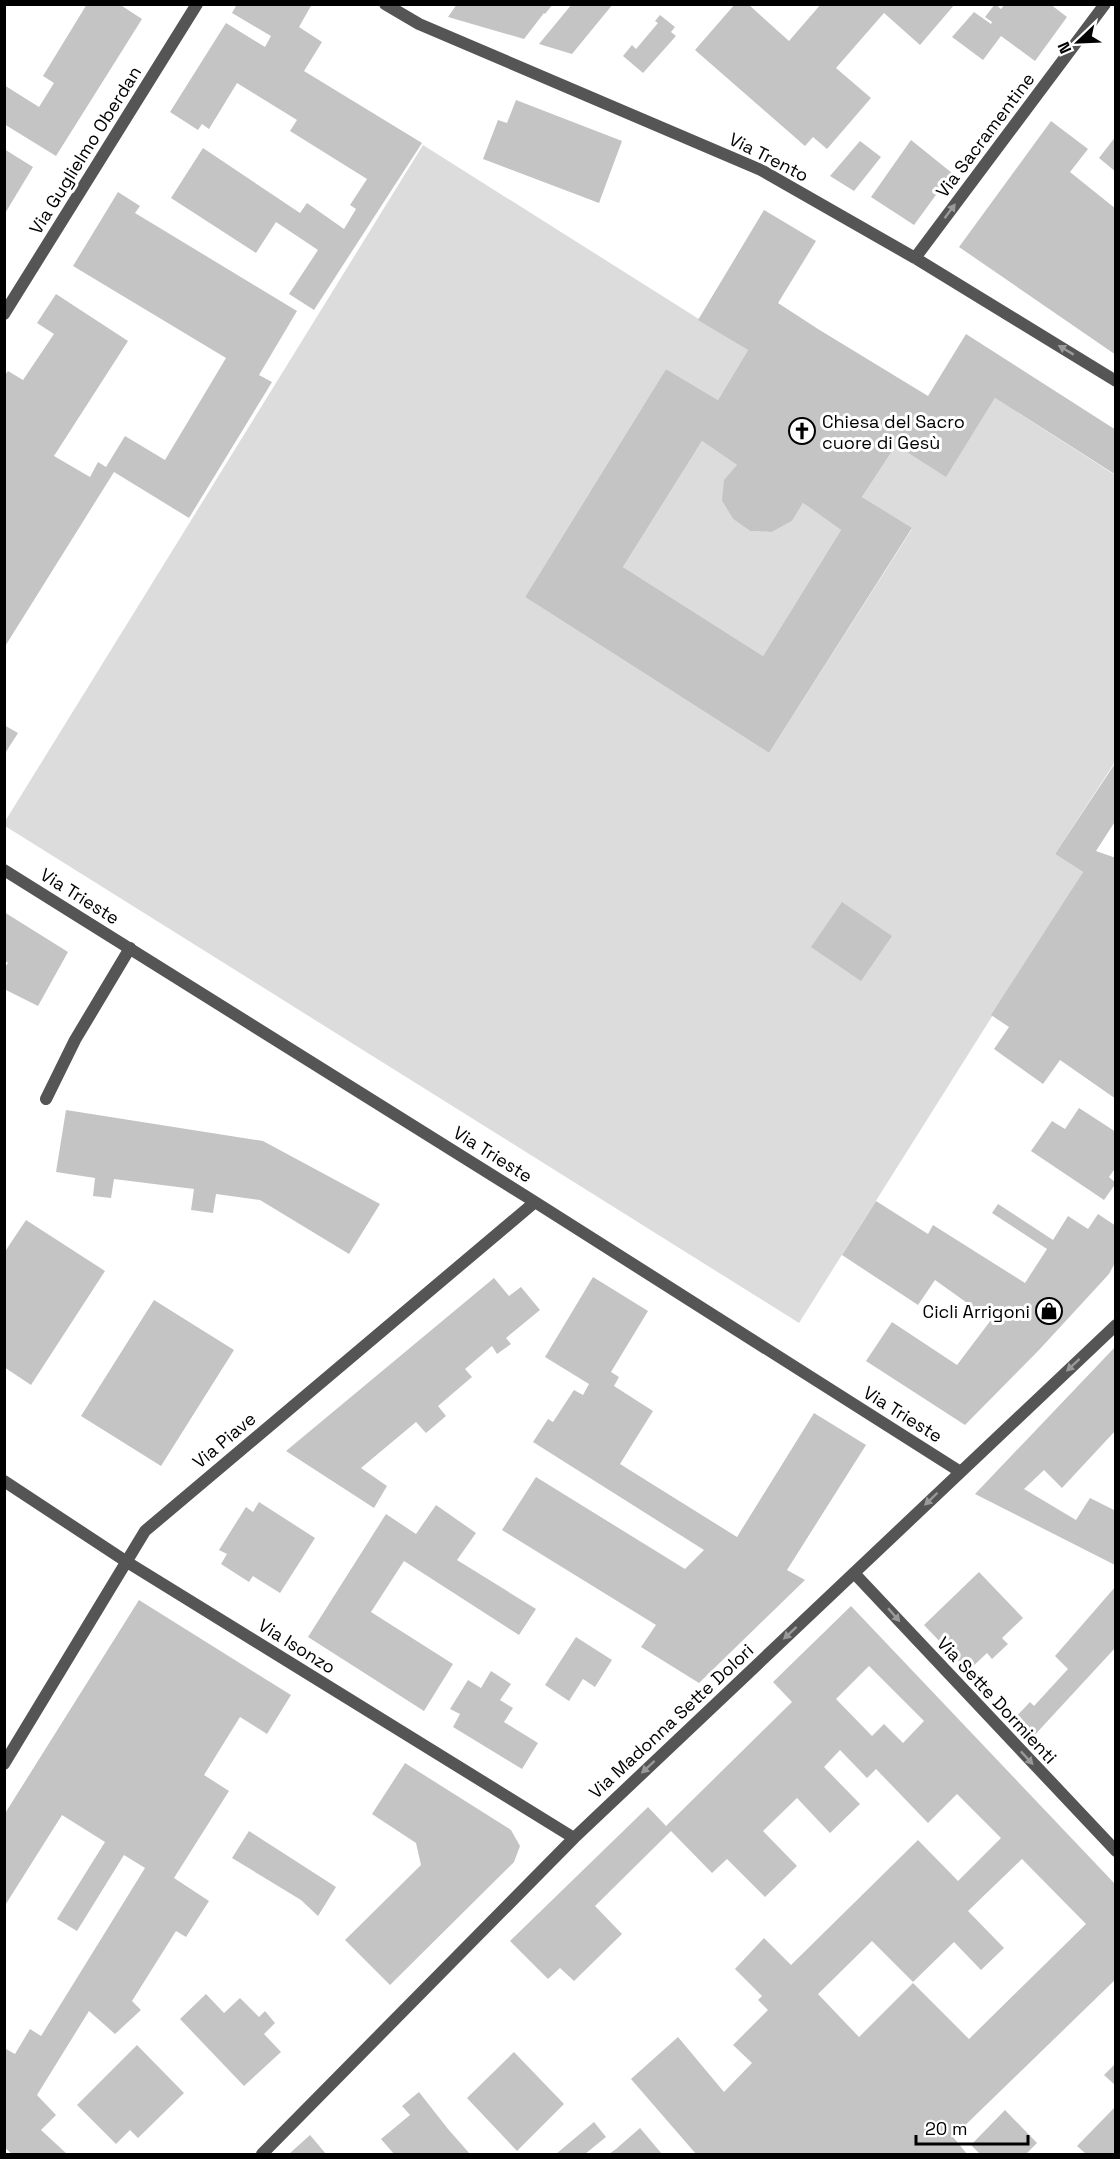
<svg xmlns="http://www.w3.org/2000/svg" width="1120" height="2159" font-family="'Space Grotesk',sans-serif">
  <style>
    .green { fill: #dcdcdc }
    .building { fill: #c4c4c4; fill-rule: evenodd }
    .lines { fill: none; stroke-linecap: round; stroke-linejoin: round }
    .service { stroke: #555; stroke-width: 12 }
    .minor { stroke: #555; stroke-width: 12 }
    .oneway { fill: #999 }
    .labels { text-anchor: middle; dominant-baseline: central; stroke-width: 6; stroke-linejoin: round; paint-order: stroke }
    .street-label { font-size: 18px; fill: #000; stroke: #fff }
    .poi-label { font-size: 18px; fill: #000; stroke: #fff; text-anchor: start }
  </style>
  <rect width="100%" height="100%" fill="#fff"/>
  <!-- green -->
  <path class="green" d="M423,145l325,205 -30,50 -52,-31 -141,228 244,156 143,-224 -50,-32 34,-52 50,31 49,-78 120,77v287l-60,92 28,18 -284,451 -794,-497 -1,-3z
    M702,441l35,24 -15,36 11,18 17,12 22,1 20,-11 11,-18 38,27 -78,126 -140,-89z"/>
  <!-- building -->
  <path class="building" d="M87,4h32l23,15 -86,137 -52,-32v-39l35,22 15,-24 -11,-7z
    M237,4h75l-13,23 23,15 -18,29 118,72 -108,167 -25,-16 29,-44 -42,-28 -20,31 -85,-55 32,-50 97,65 7,-10 37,26 12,-20 -6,-4 17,-26 -77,-48 7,-11 -60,-37 -28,46 -7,-5 -4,6 -28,-18 56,-89 39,24 6,-11 -39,-23z
    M457,4h96l-8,10 -1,-1 -20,26 -76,-22z
    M572,4h41l-41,50 -33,-10z
    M735,4h13l41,37 32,-37h134l-35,41 -36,-32 -48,55 35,30 -44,51 -14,-12 -8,9 -110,-96z
    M995,4l6,5 4,-5h45l17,13 -32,44 -34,-25 -18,24 -31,-23 22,-25 17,12 1,-2 -7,-5z
    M660,15l15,12 -4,5 5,4 -33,37 -20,-17 9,-11 4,4 22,-26 -3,-2z
    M516,100l106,41 -23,62 -116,-44 15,-39 9,3z
    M1051,121l37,28 -18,23 46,37v146l-157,-108z
    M1116,136v36l-17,-14z
    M911,140l41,33 -38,52 -43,-28z
    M860,141l21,16 -27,34 -24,-15z
    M4,149l29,18 -29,48z
    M118,192l22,14 -5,7 162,98 -38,64 13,7 -83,136 -75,-46 -110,176v-272l4,-5 15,9 31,-46 -17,-11 19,-29 72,47 -74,115 36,21 8,-15 8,5 19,-31 40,24 61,-102 -153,-92z
    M764,210l52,31 -38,62 40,26 110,67 38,-62 150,96v45l-121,-77 -49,79 -50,-32 -34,52 50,31 -143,225 -244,-156 141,-228 52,31 30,-50 -50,-30zM702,441l35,24 -13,15 -2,21 11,18 17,12 22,1 20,-11 11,-18 38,27 -78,126 -140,-89z
    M4,725l14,8 -14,22z
    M1116,762v58l-20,31 20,7v241l-56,-39 -17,24 -49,-35 15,-22 -18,-12 92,-143 -28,-18z
    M842,902l50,34 -31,45 -50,-34z
    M4,912l64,40 -30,54 -34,-17v-21l4,-5 -4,-3z
    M1079,1108l37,24v35l-7,10 7,6 -12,17 -73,-49 21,-30 13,8z
    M66,1110l197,31 117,63 -31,50 -89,-54 -44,-6 -3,19 -22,-3 3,-21 -80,-10 -3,19 -18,-2 2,-18 -39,-6z
    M876,1201l52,33 5,-9 92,58 22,-34 -55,-36 6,-9 55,36 15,-24 20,13 10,-15 18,12v35l-7,13 -70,76 -74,75 -99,-64 26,-39 65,43 34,-45 -56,-40 -17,25 -76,-50z
    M26,1220l79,51 -74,114 -27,-18v-114z
    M593,1277l55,34 -37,61 8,5 -5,9 39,25 -33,53 117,73 77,-124 52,32 -79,125 18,10 -106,103 -58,-36 15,-22 -154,-95 34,-53 149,92 19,-19 -171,-108 15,-23 5,3 21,-32 9,5 6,-11 -44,-27z
    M494,1278l15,18 12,-9 19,23 -34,28 5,6 -14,10 -5,-8 -27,23 7,8 -34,29 8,10 -20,17 -10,-11 -55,46 26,18 -13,22 -88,-57z
    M154,1300l80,50 -73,116 -80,-50z
    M1116,1346v84l-54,58 -18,-18 -20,19 52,31 14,-22 26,13 -1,54 -140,-71z
    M259,1502l56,36 -35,55 -27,-17 -4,6 -28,-18 6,-10 -8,-4 27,-43 7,5z
    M436,1505l40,28 -19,27 79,49 -17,26 -115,-74 -33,51 82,52 -29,47 -116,-74 78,-123 30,20z
    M979,1572l44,46 -21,20 6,6 -16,15 -5,-6 -19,18 -44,-46z
    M1116,1586v61l-85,92 -19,-18 18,-19 4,4 34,-37 -13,-13z
    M139,1600l152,95 -24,39 -27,-17 -36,58 25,16 -55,87 35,23 -23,36 -10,-6 -44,70 9,9 -26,24 -26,-23 -52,84 19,20 -15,15 26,24h-55l-8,-7v-99l11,6 15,-25 11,7 104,-168 -21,-13 -47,76 -20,-12 48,-77 -43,-27 -58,92v-92z
    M851,1606l265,279v94l-163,158 14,17h-271l-65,-75 47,-42 46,55 28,-29 -19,-18 35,-35 -10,-10 4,-4 -27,-27 29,-31 27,27 127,-125 40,41 43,-43 -44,-44 -29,29 -52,-54 -9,9 -27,-28 -16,17 36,37 -30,29 -33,-35 -34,33 34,35 -32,31 -38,-38 -15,14 -41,-42 -76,75 27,28 -48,47 -14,-13 -12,11 -38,-38 138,-134 18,19 126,-124 -19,-20zM869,1666l55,55 -21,22 -19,-19 -12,12 -36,-37zM1022,1859l64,65 -117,115 -56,-56 -54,54 -41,-43 54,-53 41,41 41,-40 27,28 23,-22 -36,-37z
    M576,1637l36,23 -17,27 -12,-8 -14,22 -24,-16z
    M491,1671l20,13 -11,16 13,8 -9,14 34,21 -16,26 -69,-42 7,-13 -10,-5 18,-29 13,8z
    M405,1763l106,67 9,16 -6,16 -124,123 -45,-45 76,-75 -5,-22 -44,-29z
    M249,1831l87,56 -18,29 -17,-16 -69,-42z
    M206,1994l18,19 16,-15 19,19 6,-6 10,12 -11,11 17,18 -37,34 -64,-67z
    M137,2045l47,48 -46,45 -8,-8 -14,14 -39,-39z
    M514,2052l50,52 -47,47 -50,-53z
    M1116,2063v23l-12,-11z
    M419,2092l29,37 22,25 -50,-1 -26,1 -13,-15 29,-24 -8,-9z
    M1116,2106v48h-30l-9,-8z
    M1005,2110l32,33 -11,11h-46l-9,-9z
    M594,2122l12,15 -21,17h-29z
    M640,2128l22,26h-53l7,-5z
    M310,2135l16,19h-37z"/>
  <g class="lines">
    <!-- service -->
    <path class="service" d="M46,1099l29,-59 55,-92"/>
    <!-- minor -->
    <path class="minor" d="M385,4l34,20 342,146 154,88 201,123
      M915,258l190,-254
      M4,314l193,-310
      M4,870l531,332 424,269
      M4,1481l123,81 447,276
      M854,1573l262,278
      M4,1764l141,-233 390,-329
      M262,2154l312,-316 542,-513"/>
  </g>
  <!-- one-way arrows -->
  <defs><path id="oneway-solid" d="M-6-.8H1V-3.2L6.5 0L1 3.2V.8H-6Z" transform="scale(1.5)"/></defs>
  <g class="oneway">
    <use href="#oneway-solid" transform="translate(950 211) rotate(-53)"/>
    <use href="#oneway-solid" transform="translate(1066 350) rotate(-149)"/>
    <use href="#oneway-solid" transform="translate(1073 1365) rotate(137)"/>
    <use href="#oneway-solid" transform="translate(931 1499) rotate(136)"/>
    <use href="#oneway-solid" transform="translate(894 1615) rotate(49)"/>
    <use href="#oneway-solid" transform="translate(790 1633) rotate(137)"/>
    <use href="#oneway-solid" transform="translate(1027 1758) rotate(47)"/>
    <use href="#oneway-solid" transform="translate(648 1767) rotate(137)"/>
  </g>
  <!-- icons -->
  <defs>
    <symbol id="church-ring" viewBox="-11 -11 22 22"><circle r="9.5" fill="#fff" stroke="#000" stroke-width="1.5"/><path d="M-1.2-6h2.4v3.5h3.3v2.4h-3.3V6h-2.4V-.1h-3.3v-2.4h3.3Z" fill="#000"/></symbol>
    <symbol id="shop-ring" viewBox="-11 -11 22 22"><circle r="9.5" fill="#fff" stroke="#000" stroke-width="1.5"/><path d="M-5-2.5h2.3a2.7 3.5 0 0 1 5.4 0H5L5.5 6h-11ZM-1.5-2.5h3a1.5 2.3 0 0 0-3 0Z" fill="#000"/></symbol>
  </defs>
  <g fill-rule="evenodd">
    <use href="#church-ring" x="787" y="416" width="30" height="30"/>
    <use href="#shop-ring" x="1034" y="1296" width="30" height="30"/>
  </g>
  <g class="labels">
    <!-- street labels -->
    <g class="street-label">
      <text transform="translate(985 135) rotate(-53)">Via Sacramentine</text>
      <text transform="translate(85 150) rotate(-58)">Via Guglielmo Oberdan</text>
      <text transform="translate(769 157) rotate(27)">Via Trento</text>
      <text transform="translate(80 896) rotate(32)">Via Trieste</text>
      <text transform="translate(493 1154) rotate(32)">Via Trieste</text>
      <text transform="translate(903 1414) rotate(32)">Via Trieste</text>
      <text transform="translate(224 1440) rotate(-40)">Via Piave</text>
      <text transform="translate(297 1646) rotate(32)">Via Isonzo</text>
      <text transform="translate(997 1700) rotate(47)">Via Sette Dormienti</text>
      <text transform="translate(671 1721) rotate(-43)">Via Madonna Sette Dolori</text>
    </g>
    <!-- poi labels -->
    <g class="poi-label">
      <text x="822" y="421">Chiesa del Sacro<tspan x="822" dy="21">cuore di Gesù</tspan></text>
      <text x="1030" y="1311" text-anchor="end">Cicli Arrigoni</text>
    </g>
  </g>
  <!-- border -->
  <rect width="1120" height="2159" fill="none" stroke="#000000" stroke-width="12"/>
  <!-- north arrow -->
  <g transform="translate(1078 42) rotate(247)" stroke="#ffffff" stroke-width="4.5" paint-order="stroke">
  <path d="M0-4.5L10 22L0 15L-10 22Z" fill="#000000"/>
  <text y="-9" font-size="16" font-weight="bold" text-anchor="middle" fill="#000000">N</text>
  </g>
  <!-- scale -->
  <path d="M916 2135v9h112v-9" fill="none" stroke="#000000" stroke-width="3"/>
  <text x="925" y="2135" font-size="18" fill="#000000" stroke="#ffffff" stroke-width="4.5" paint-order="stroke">20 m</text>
</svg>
